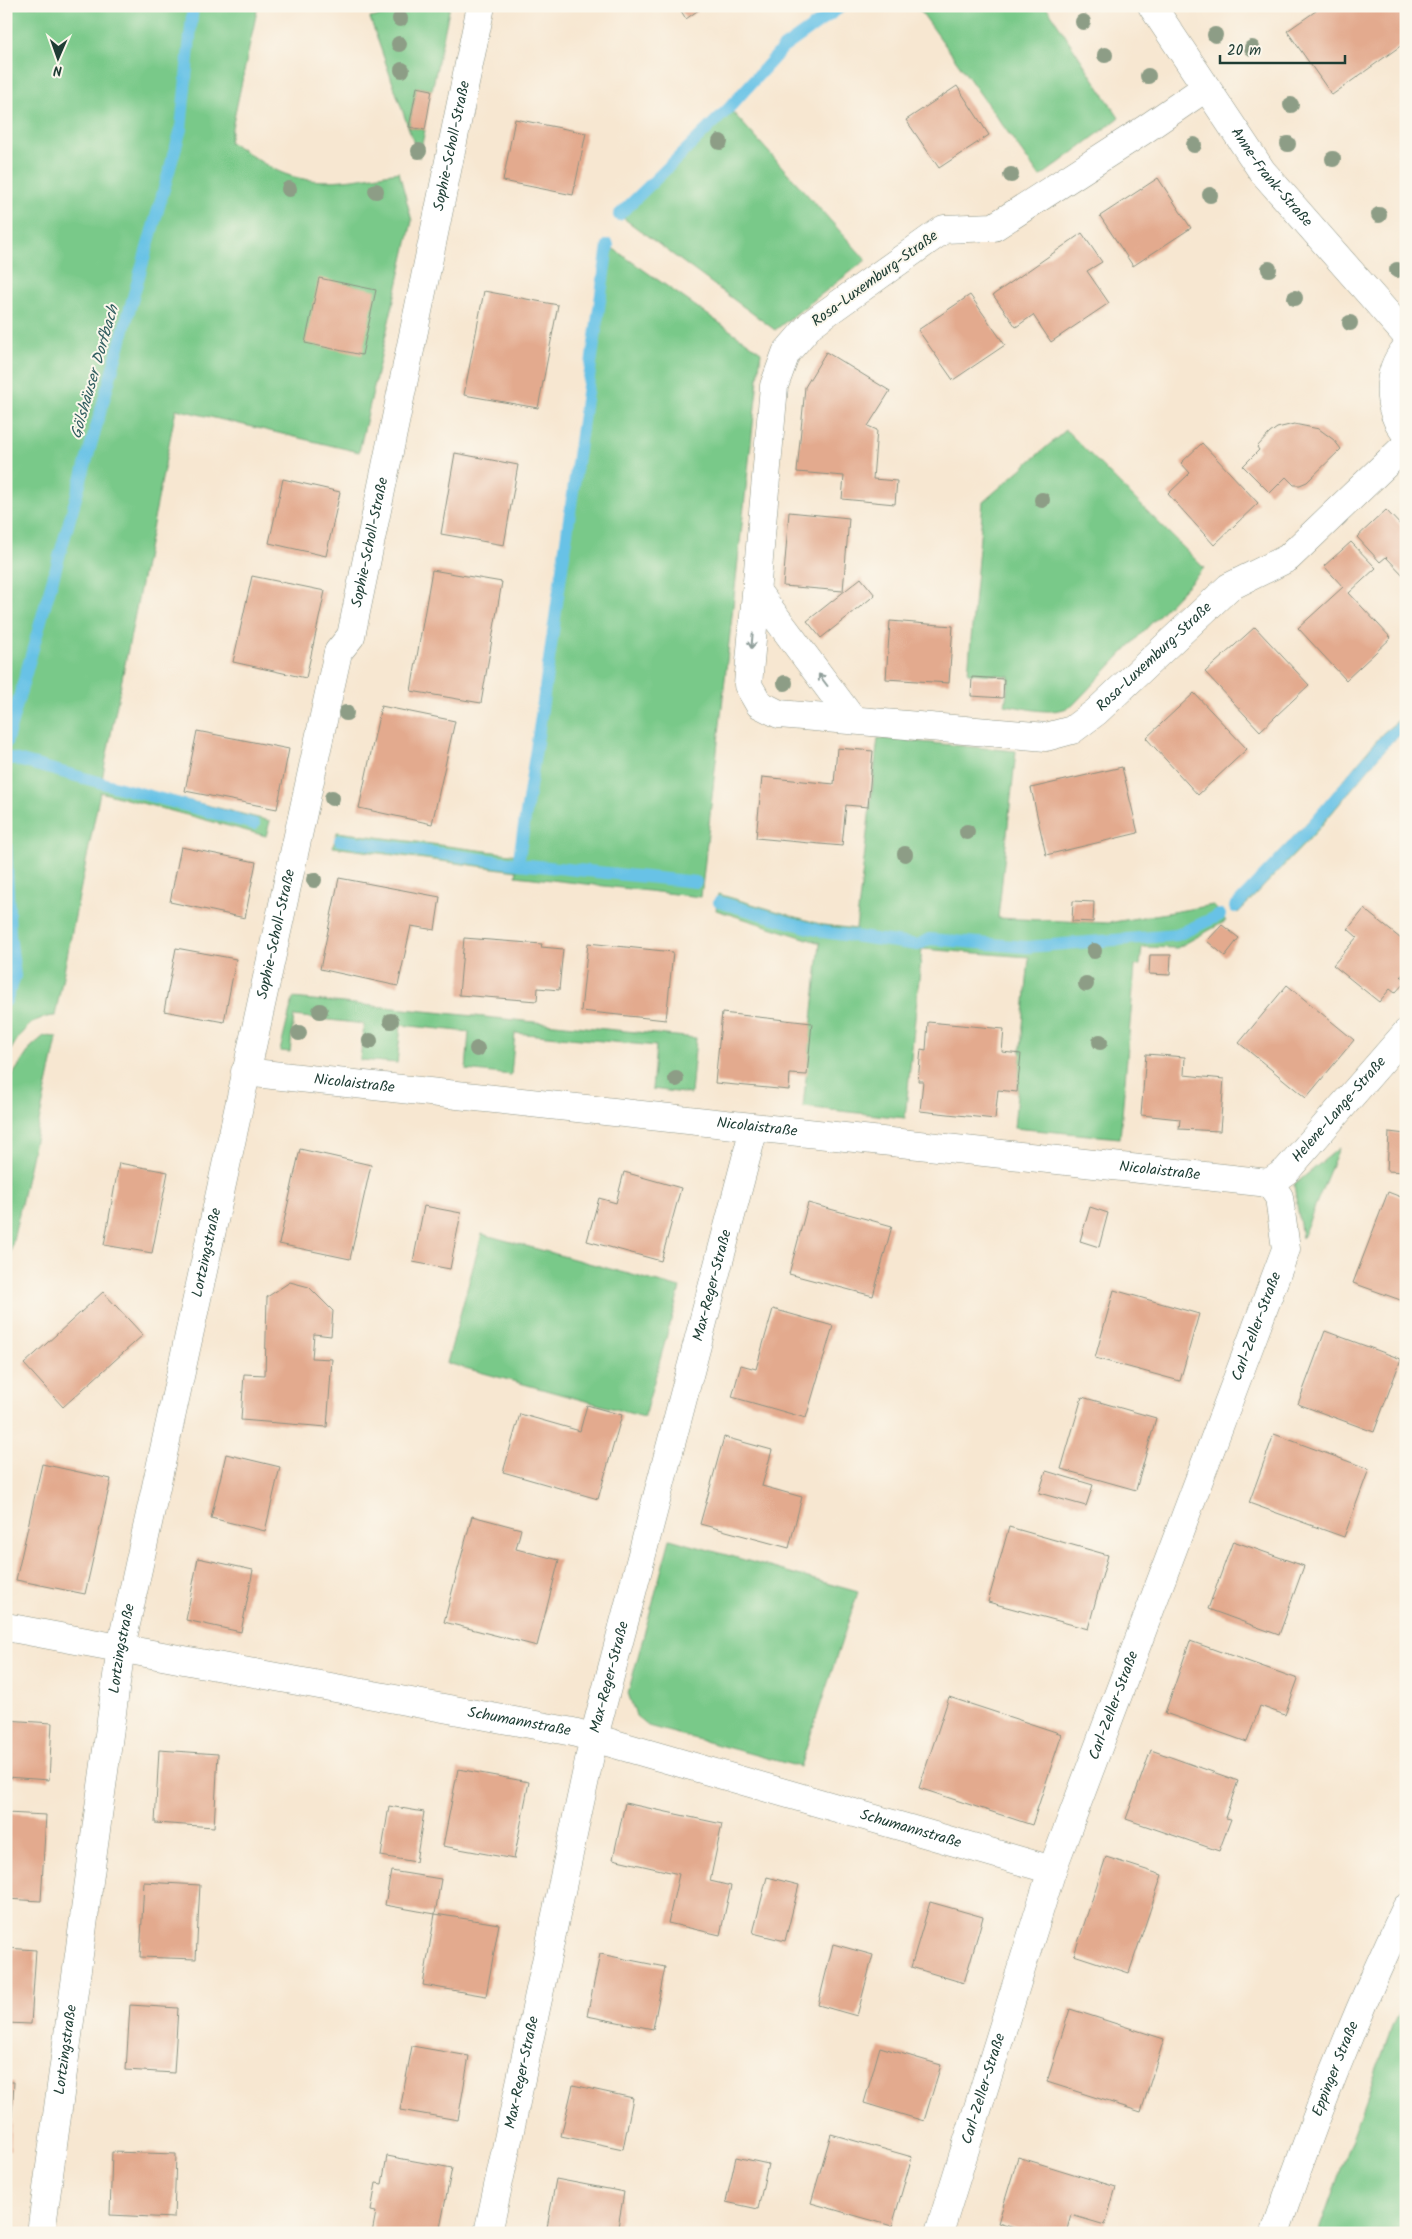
<svg xmlns="http://www.w3.org/2000/svg" width="1412" height="2239" font-family="Kalam,sans-serif">
  <style>
    .green { fill: #79c989; stroke: #4c835e }
    .lines { fill: none; stroke-linecap: round; stroke-linejoin: round }
    .stream { stroke: #68c2e6; stroke-width: 12 }
    .building { fill: #e3aa8e }
    .street-casing { stroke: #8b9282; stroke-width: 29 }
    .street { stroke: #fff; stroke-width: 28 }
    .tree { fill: #8d9d86 }
    .oneway { stroke: #8f9e9a }
    .labels { text-anchor: middle; dominant-baseline: central; stroke-width: 4; stroke-linejoin: round; paint-order: stroke }
    .street-label { font-size: 15px; fill: #1f3d34; stroke: #fbf7ec }
    .water-label { font-size: 16px; font-style: italic; fill: #315e60; stroke: #fbf7ec }
  </style>
  <rect width="100%" height="100%" fill="#fbf7ec"/>
  <filter id="ink" filterUnits="userSpaceOnUse"><feTurbulence type="fractalNoise" baseFrequency=".02" numOctaves="2"/><feDisplacementMap in="SourceGraphic" scale="10" xChannelSelector="R" yChannelSelector="G"/><feConvolveMatrix kernelMatrix="1 2 1 2 8 2 1 2 1" color-interpolation-filters="sRGB"/></filter>
  <filter id="wash" filterUnits="userSpaceOnUse"><feTurbulence type="fractalNoise" baseFrequency=".0096" numOctaves="4" result="noise"/><feDisplacementMap in="SourceGraphic" scale="20" xChannelSelector="R" yChannelSelector="G"/><feGaussianBlur stdDeviation="1.12" result="paint"/><feColorMatrix in="noise" values="0 0 0 0 0 0 0 0 0 0 0 0 0 0 0 0 0 1.4 0 .05"/><feComposite in="paint" operator="in"/></filter>
  <g filter="url(#wash)">
    <rect width="100%" height="100%" fill="#f7e7d1"/>
    <!-- green -->
    <path class="green" d="M6,6h252l-29,136c18,10 37,25 56,32 37,14 77,3 114,-2l13,49 -53,231 -183,-43 -74,370 168,42 -4,15 -166,-44 -45,224c-28,1 -36,21 -49,42z
      M435,6h15l-18,84 -15,-3 -8,40 16,3 -6,28 -49,-140z
      M917,6h129l73,112 -79,59z
      M729,108l137,152 -91,70 -156,-115z
      M608,245l153,107 -60,545 -185,-21 1,-5 -184,-24 4,-15 181,23 22,-132z
      M1066,430l138,138 -131,137c-20,12 -46,3 -68,0l4,-29 -41,-3 15,-171z
      M1406,714v16l-15,12 -76,91 -77,80 -5,-11 83,-89 67,-80z
      M878,738l138,13 -18,167 110,5 105,-18 13,16 -49,27 -35,-1 -2,18 -5,1 -15,172 -106,-10 15,-171 -107,-8 -17,169 -102,-11 17,-164 -104,-33 2,-16 105,31 33,4z
      M293,998l403,40 -5,56 -39,-5 4,-43 -141,-13 -4,42 -45,-5 3,-38 -68,-7 -4,38 -37,-3 4,-36 -70,-8 -4,36 -10,-1z
      M44,1036l13,1 -1,7 -50,229v-188l26,-39z
      M1339,1148l-37,90 -8,-53z
      M482,1234l198,54 -36,129 -197,-54z
      M670,1539l188,53 -58,175 -152,-41 -12,-10 -8,-23z
      M1406,1998v218l-8,17h-80l75,-209z"/>
    <g class="lines">
      <!-- stream -->
      <path class="stream" d="M619,215l110,-107 54,-60 59,-42
        M6,743l175,-614 12,-123
        M6,757l248,67
        M340,840l178,24 178,18
        M6,845l4,90 5,41 -9,25
        M518,864l22,-141 68,-478
        M719,902l104,30 95,13 11,-6 98,8 150,-12 43,-20
        M1235,907l75,-79 78,-91 18,-14"/>
    </g>
    <g id="blocks">
      <!-- building -->
      <path class="building" d="M678,6h26l-18,13z
        M1323,6h83v36l-74,53 -45,-64z
        M957,86l32,49 -50,33 -33,-48z
        M417,87l15,3 -7,40 -16,-3z
        M515,119l71,14 -13,62 -70,-14z
        M1158,178l33,50 -58,38 -33,-50z
        M1082,233l20,29 -15,9 22,32 -58,39 -18,-27 -17,12 -23,-32z
        M319,278l57,12 -14,65 -57,-12z
        M484,291l74,14 -20,103 -74,-13z
        M970,295l35,50 -52,35 -35,-50z
        M826,352l64,39 -22,35 9,4 -4,49 24,2 -2,23 -53,-5 2,-23 -47,-4 8,-85z
        M1294,424l25,5 15,11 7,9 -34,33 -7,3h-6l-8,-8 -16,16 -27,-27 16,-16 -2,-3 13,-14 7,-5z
        M1202,443l56,60 -44,42 -46,-51 22,-21 -9,-10z
        M455,453l63,12 -14,80 -63,-11z
        M283,479l57,13 -14,64 -57,-13z
        M1386,510l20,21v47l-20,-21 -6,5 -23,-25z
        M789,512l60,6 -6,73 -60,-5z
        M1351,542l25,26 -27,25 42,45 -45,42 -48,-52 45,-41 -19,-21z
        M432,570l70,12 -21,121 -70,-12z
        M252,576l73,15 -19,87 -73,-16z
        M861,578l14,17 -54,43 -14,-17z
        M890,621l63,5 -4,57 -63,-4z
        M1255,627l54,58 -49,46 -55,-59z
        M972,677l32,2 -1,19 -32,-2z
        M1194,693l53,56 -49,46 -52,-57z
        M381,706l74,15 -23,103 -73,-16z
        M197,731l92,18 -12,60 -92,-18z
        M837,748l36,3 -5,56 -22,-2 -4,41 -86,-8 6,-61 72,7z
        M1122,767l16,66 -92,22 -15,-67z
        M181,847l75,15 -11,56 -75,-16z
        M339,878l101,19 -5,33 -24,-4 -13,60 -78,-17z
        M1073,901l21,1 -1,20 -21,-1z
        M1364,909l42,34v27l-5,6 5,5 -11,12 -5,-4 -11,13 -46,-37 24,-28 -9,-8z
        M1222,925l17,13 -14,18 -18,-15z
        M464,938l78,6 -1,3 22,2 -4,41 -21,-2 -1,13 -78,-6z
        M588,943l85,9 -7,68 -85,-9z
        M176,948l60,11 -12,63 -60,-11z
        M1150,955h21l-1,20 -21,-1z
        M1287,985l67,55 -48,58 -67,-55z
        M722,1013l90,10 -5,52 -17,-1 -1,16 -74,-7z
        M928,1022l76,7 -2,23 19,2 -4,38 -19,-2 -3,29 -75,-8 3,-30h-5l3,-32 5,1z
        M1146,1054l39,3 -1,18 40,4 -4,52 -41,-2 1,-10 -39,-4z
        M1389,1132l17,2v38l-19,-1z
        M300,1149l71,16 -21,94 -71,-15z
        M119,1163l49,9 -16,81 -48,-8z
        M624,1172l57,16 -20,73 -74,-20 12,-43 17,5z
        M1388,1192l18,7v103l-53,-19z
        M808,1203l84,23 -19,70 -84,-22z
        M424,1206l37,7 -11,56 -37,-7z
        M1090,1207l18,6 -9,34 -19,-6z
        M290,1282l19,5 24,24 -2,25 -17,-2 -2,24 20,1 -5,68 -86,-7 3,-46 21,1 2,-78z
        M1114,1290l85,24 -19,67 -85,-23z
        M103,1292l40,43 -80,72 -39,-43z
        M773,1309l60,17 -27,92 -74,-21 9,-32 15,4z
        M1325,1331l76,28 -27,73 -76,-28z
        M1082,1397l74,21 -20,72 -75,-21z
        M587,1405l35,10 -24,84 -95,-27 17,-58 60,17z
        M1274,1434l95,35 -25,68 -95,-34z
        M724,1437l48,13 -10,36 40,11 -13,51 -89,-24z
        M226,1454l54,13 -15,64 -54,-13z
        M42,1464l69,15 -26,115 -69,-14z
        M1046,1471l47,14 -7,21 -47,-13z
        M472,1516l49,13 -5,20 43,11 -22,86 -93,-24z
        M1009,1527l99,28 -20,74 -100,-27z
        M1233,1541l71,25 -25,69 -71,-26z
        M198,1558l55,12 -12,62 -55,-12z
        M1190,1641l108,38 -13,36 -25,-9 -13,36 -82,-29z
        M949,1697l113,37 -30,91 -113,-37z
        M6,1720l46,3 -3,57 -43,-3z
        M159,1750l59,4 -4,73 -59,-4z
        M1151,1750l87,31 -13,37 6,1 -12,32 -93,-32z
        M458,1769l71,13 -15,77 -71,-13z
        M625,1803l97,21 -12,57 21,5 -11,49 -52,-12 11,-49 -66,-15z
        M389,1806l35,6 -8,50 -35,-6z
        M6,1813l40,2 -5,86 -35,-2z
        M1106,1857l56,18 -33,98 -55,-18z
        M391,1871l50,8 -6,35 -50,-9z
        M767,1877l32,8 -14,56 -32,-8z
        M144,1882l56,3 -4,74 -56,-2z
        M930,1902l53,15 -19,66 -53,-16z
        M435,1914l64,10 -13,72 -63,-11z
        M833,1944l40,11 -16,61 -39,-11z
        M6,1948l30,2 -5,74 -25,-1z
        M600,1954l65,13 -12,62 -66,-13z
        M130,2005l48,3 -4,65 -48,-3z
        M1070,2009l94,30 -23,73 -94,-30z
        M412,2046l57,10 -11,64 -58,-10z
        M880,2047l61,18 -17,56 -60,-18z
        M6,2082h8l-4,68h-4z
        M573,2085l60,13 -10,51 -62,-13z
        M831,2134l81,23 -20,69 -81,-23z
        M112,2152l64,2 -2,64 -64,-3z
        M387,2156l65,12 -13,65h-67l4,-21 -5,-1 5,-28 6,1z
        M736,2157l32,7 -10,45 -32,-7z
        M1018,2157l98,30 -11,38 -34,-10 -5,18h-35l-33,-10z
        M556,2179l68,13 -7,41h-71z"/>
    </g>
  </g>
  <g filter="url(#ink)">
    <use href="#blocks" fill-opacity="0" stroke="#8b9282" stroke-width="1"/>
    <g class="lines">
      <defs>
        <g id="street">
          <path id="s1" d="M1152,6l110,165 144,164"/>
          <path id="s2" d="M1205,88l-61,42 -150,97 -50,2 -133,95 -25,29 -12,33 -26,299 11,19 20,10 267,23 26,-7 24,-18 133,-125 59,-29 118,-113"/>
          <path d="M1406,348c-21,25 -20,61 0,86"/>
          <path d="M757,592l95,127"/>
          <path id="s3" d="M245,1072l1024,111"/>
          <path id="s4" d="M1269,1183l17,-12 120,-138"/>
          <path id="s5" d="M6,1627l567,105 479,138"/>
          <path id="s6" d="M41,2233l80,-586 217,-995 13,-16 130,-630"/>
          <path id="s7" d="M488,2233l106,-496 160,-609"/>
          <path id="s8" d="M939,2233l113,-363 234,-621 -7,-52 -10,-14"/>
          <path id="s9" d="M1275,2233c38,-112 80,-219 131,-325"/>
        </g>
      </defs>
      <!-- street casing -->
      <use href="#street" class="street-casing"/>
      <!-- street -->
      <use href="#street" class="street"/>
    </g>
    <!-- trees -->
    <g class="tree">
      <circle cx="400" cy="19" r="8"/>
      <circle cx="1083" cy="22" r="8"/>
      <circle cx="1215" cy="35" r="8"/>
      <circle cx="399" cy="44" r="8"/>
      <circle cx="1252" cy="48" r="8"/>
      <circle cx="1105" cy="55" r="8"/>
      <circle cx="402" cy="70" r="8"/>
      <circle cx="1148" cy="76" r="8"/>
      <circle cx="1291" cy="105" r="8"/>
      <circle cx="720" cy="142" r="8"/>
      <circle cx="1288" cy="144" r="8"/>
      <circle cx="1194" cy="145" r="8"/>
      <circle cx="419" cy="151" r="8"/>
      <circle cx="1333" cy="159" r="8"/>
      <circle cx="1011" cy="175" r="8"/>
      <circle cx="289" cy="189" r="8"/>
      <circle cx="376" cy="191" r="8"/>
      <circle cx="1210" cy="195" r="8"/>
      <circle cx="1379" cy="215" r="8"/>
      <circle cx="1269" cy="269" r="8"/>
      <circle cx="1397" cy="270" r="8"/>
      <circle cx="1295" cy="298" r="8"/>
      <circle cx="1350" cy="323" r="8"/>
      <circle cx="1042" cy="500" r="8"/>
      <circle cx="785" cy="683" r="8"/>
      <circle cx="346" cy="713" r="8"/>
      <circle cx="332" cy="798" r="8"/>
      <circle cx="967" cy="832" r="8"/>
      <circle cx="905" cy="854" r="8"/>
      <circle cx="314" cy="880" r="8"/>
      <circle cx="1094" cy="951" r="8"/>
      <circle cx="1086" cy="984" r="8"/>
      <circle cx="320" cy="1011" r="8"/>
      <circle cx="391" cy="1021" r="8"/>
      <circle cx="299" cy="1033" r="8"/>
      <circle cx="370" cy="1041" r="8"/>
      <circle cx="1100" cy="1042" r="8"/>
      <circle cx="477" cy="1049" r="8"/>
      <circle cx="676" cy="1079" r="8"/>
    </g>
    <!-- one-way arrows -->
    <defs><path id="oneway-shaft" d="M-6 0H5M1.5-3L5.5 0L1.5 3" fill="none" stroke-width="1.6" stroke-linecap="round" stroke-linejoin="round" transform="scale(1.25)"/></defs>
    <g class="oneway">
      <use href="#oneway-shaft" transform="translate(752 641) rotate(95)"/>
      <use href="#oneway-shaft" transform="translate(823 680) rotate(-127)"/>
    </g>
  </g>
  <g class="labels">
    <!-- street labels -->
    <g class="street-label">
      <text stroke="none"><textPath href="#s6" startOffset="2131">Sophie-Scholl-Straße</textPath></text>
      <text stroke="none"><textPath href="#s1" startOffset="209">Anne-Frank-Straße</textPath></text>
      <text transform="translate(875 279) rotate(-36)">Rosa-Luxemburg-Straße</text>
      <text stroke="none"><textPath href="#s6" startOffset="1726">Sophie-Scholl-Straße</textPath></text>
      <text stroke="none"><textPath href="#s2" startOffset="1289">Rosa-Luxemburg-Straße</textPath></text>
      <text stroke="none"><textPath href="#s6" startOffset="1321">Sophie-Scholl-Straße</textPath></text>
      <text stroke="none"><textPath href="#s3" startOffset="110">Nicolaistraße</textPath></text>
      <text stroke="none"><textPath href="#s4" startOffset="102">Helene-Lange-Straße</textPath></text>
      <text stroke="none"><textPath href="#s3" startOffset="515">Nicolaistraße</textPath></text>
      <text stroke="none"><textPath href="#s3" startOffset="920">Nicolaistraße</textPath></text>
      <text stroke="none"><textPath href="#s6" startOffset="995">Lortzingstraße</textPath></text>
      <text stroke="none"><textPath href="#s7" startOffset="974">Max-Reger-Straße</textPath></text>
      <text stroke="none"><textPath href="#s8" startOffset="961">Carl-Zeller-Straße</textPath></text>
      <text stroke="none"><textPath href="#s6" startOffset="590">Lortzingstraße</textPath></text>
      <text stroke="none"><textPath href="#s7" startOffset="569">Max-Reger-Straße</textPath></text>
      <text stroke="none"><textPath href="#s8" startOffset="556">Carl-Zeller-Straße</textPath></text>
      <text stroke="none"><textPath href="#s5" startOffset="522">Schumannstraße</textPath></text>
      <text stroke="none"><textPath href="#s5" startOffset="928">Schumannstraße</textPath></text>
      <text stroke="none"><textPath href="#s6" startOffset="185">Lortzingstraße</textPath></text>
      <text stroke="none"><textPath href="#s9" startOffset="175">Eppinger Straße</textPath></text>
      <text stroke="none"><textPath href="#s7" startOffset="164">Max-Reger-Straße</textPath></text>
      <text stroke="none"><textPath href="#s8" startOffset="151">Carl-Zeller-Straße</textPath></text>
    </g>
    <!-- water labels -->
    <g class="water-label">
      <text transform="translate(95 372) rotate(-74)">Gölshäuser Dorfbach</text>
    </g>
  </g>
  <!-- margin -->
  <rect width="1412" height="2239" fill="none" stroke="#fbf7ec" stroke-width="25"/>
  <!-- north arrow -->
  <g transform="translate(58 58) rotate(182)" stroke="#fbf7ec" stroke-width="4" paint-order="stroke">
  <path d="M0-4L9 19L0 12L-9 19Z" fill="#1f3d34"/>
  <text y="-8" font-size="14" font-weight="bold" text-anchor="middle" fill="#1f3d34">N</text>
  </g>
  <!-- scale -->
  <path d="M1220 55v8h125v-8" fill="none" stroke="#1f3d34" stroke-width="2.5"/>
  <text x="1227" y="55" font-size="15" fill="#1f3d34" stroke="#fbf7ec" stroke-width="4" paint-order="stroke">20 m</text>
</svg>
